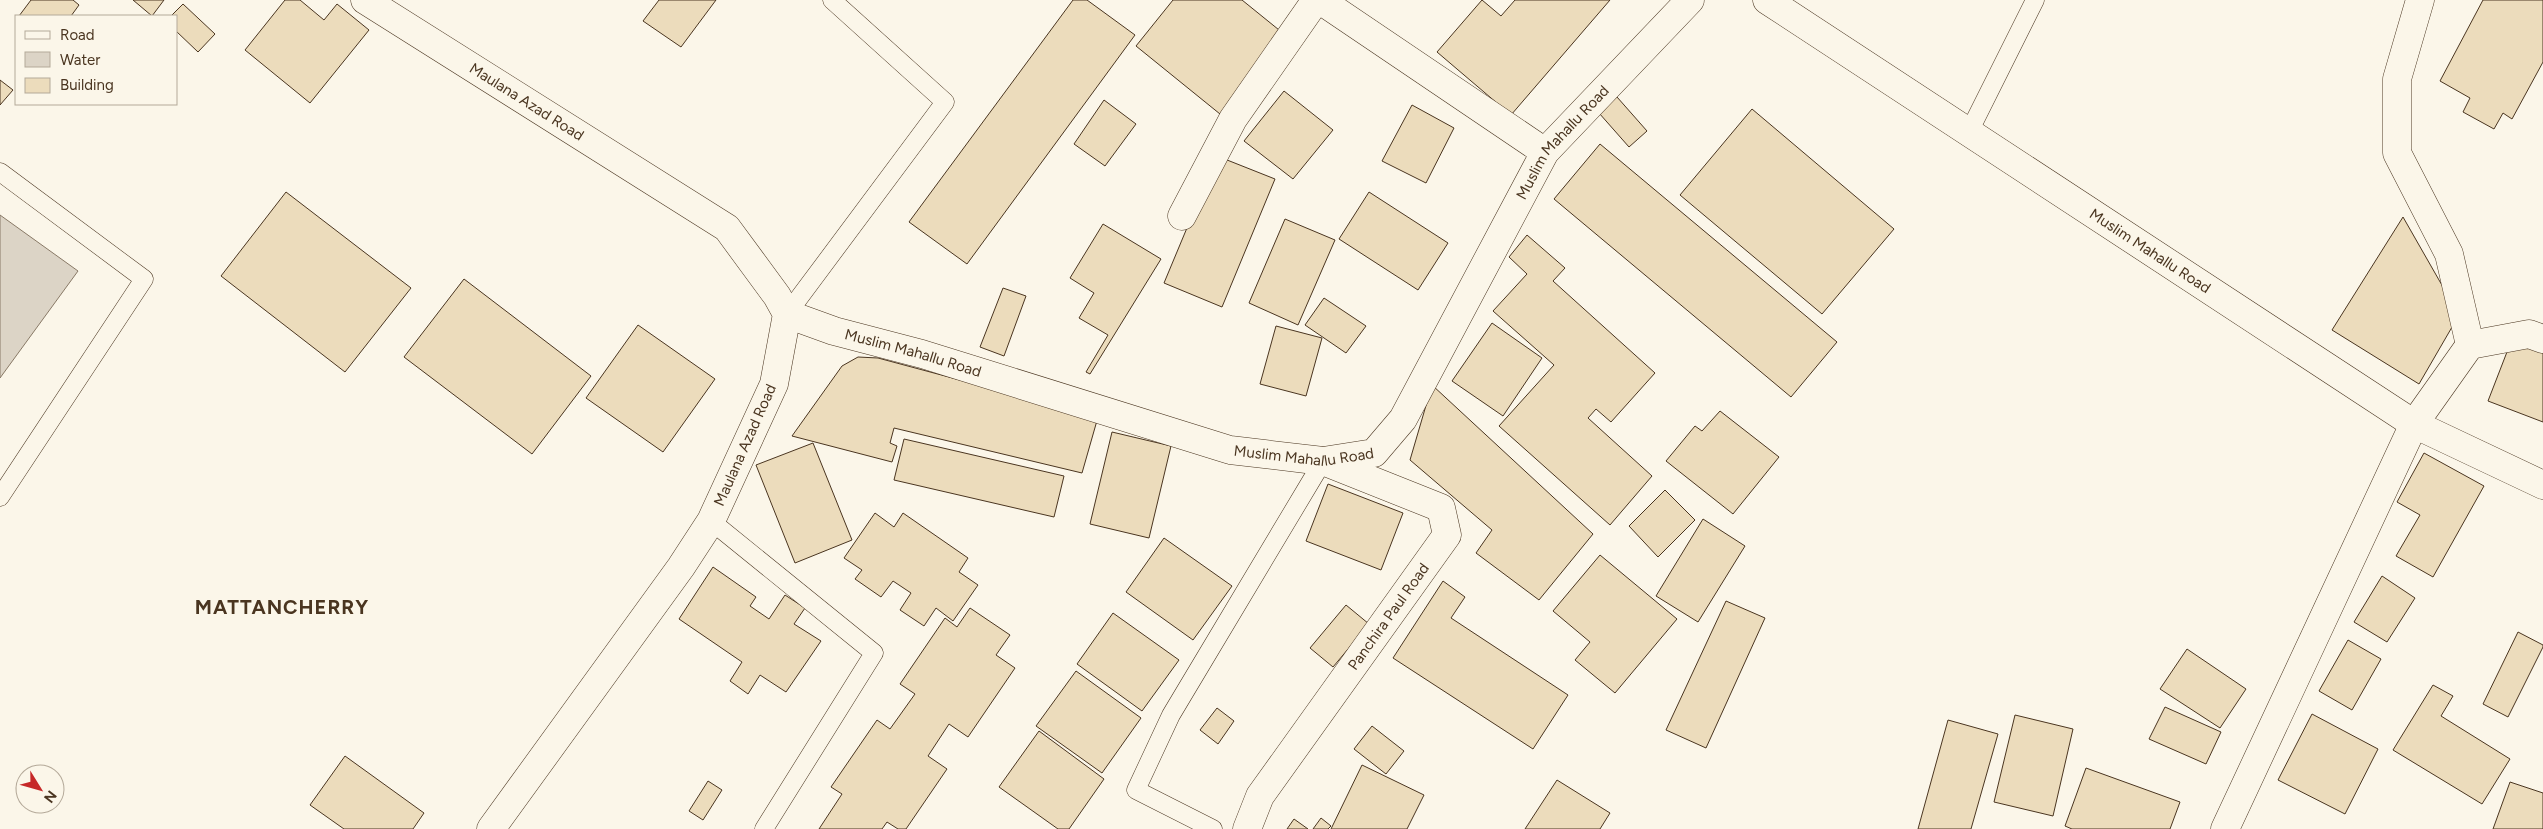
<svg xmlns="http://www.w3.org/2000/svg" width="2543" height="829" font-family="Figtree,sans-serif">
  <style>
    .water { fill: #dcd4c6; stroke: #887966 }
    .building { fill: #ecdcbc; stroke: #4a3520 }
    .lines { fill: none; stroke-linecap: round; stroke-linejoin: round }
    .lane-casing { stroke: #4a3520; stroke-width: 19 }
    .street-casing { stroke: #4a3520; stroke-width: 29 }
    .secondary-casing { stroke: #4a3520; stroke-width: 29 }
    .lane { stroke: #fbf6e9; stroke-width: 18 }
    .street { stroke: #fbf6e9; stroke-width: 28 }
    .secondary { stroke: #fbf6e9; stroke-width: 28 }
    .labels { text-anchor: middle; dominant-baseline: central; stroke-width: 4; stroke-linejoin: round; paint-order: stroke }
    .street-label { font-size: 15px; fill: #4a3520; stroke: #fbf6e9 }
    .district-label { font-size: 20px; font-weight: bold; letter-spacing: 1px; fill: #4a3520; stroke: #fbf6e9 }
  </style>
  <rect width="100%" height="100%" fill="#fbf6e9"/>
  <!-- water -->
  <path class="water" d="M0,215l78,56 -78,107z"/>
  <!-- building -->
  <path class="building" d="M31,0h42l6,5 -8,11h-52z
    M133,0h31l-12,16z
    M285,0h15l24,20 13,-16 32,26 -59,73 -65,-53z
    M659,0h57l-35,47 -38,-26z
    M1073,0h14l48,35 -168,229 -58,-42z
    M1173,0h69l42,34 -64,80 -84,-68z
    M1482,0l19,16 14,-16h95l-99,115 -74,-63z
    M2483,0h60v62l-31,57 -9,-6 -9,16 -31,-17 7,-14 -30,-17z
    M183,4l32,30 -17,18 -22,-21v-15h-5z
    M0,80l13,10 -13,15z
    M1284,91l49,39 -40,49 -49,-38z
    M1617,97l30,34 -18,16 -30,-34z
    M1104,100l32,24 -31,42 -31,-22z
    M1412,105l42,23 -28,55 -44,-22z
    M1752,109l142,120 -72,85 -142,-119z
    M1600,144l237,198 -46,55 -237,-198z
    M1217,156l58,23 -53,128 -58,-24z
    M286,192l125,96 -66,84 -124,-96z
    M1369,192l79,51 -30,47 -79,-51z
    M2403,217l56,98 -40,69 -87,-54z
    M1285,219l50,21 -37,85 -49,-22z
    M1103,224l58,35 -71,115 -4,-2 22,-37 -29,-17 15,-25 -24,-15z
    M1527,235l38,33 -12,13 102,92 -44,49 -15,-13 -8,9 64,58 -42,49 -111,-99 55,-61 -61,-54 34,-37 -18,-17z
    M464,279l127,97 -59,78 -128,-97z
    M1003,288l23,8 -22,60 -24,-9z
    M1324,298l42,28 -20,27 -41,-28z
    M1492,323l50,35 -39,58 -51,-35z
    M638,325l77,54 -52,73 -77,-54z
    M1276,326l46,12 -16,58 -46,-12z
    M2512,339l31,12v71l-55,-21z
    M858,357l20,1 220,59 -16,56 -188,-45 -4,15 7,3 -5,16 -100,-26 50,-70z
    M1432,385l161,149 -54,66 -63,-47 16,-23 -82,-70z
    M1720,411l59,46 -46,57 -67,-53 29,-35 7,5z
    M1112,432l59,14 -22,92 -59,-14z
    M904,439l160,37 -10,41 -160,-37z
    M813,443l39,97 -57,23 -39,-98z
    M2424,453l60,33 -51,91 -37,-21 24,-41 -23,-13z
    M1328,484l75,29 -22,57 -75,-29z
    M1665,490l30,30 -37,37 -29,-31z
    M875,513l19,14 9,-14 65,45 -9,14 19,13 -25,36 -17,-13 -12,18 -24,-16 11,-17 -18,-12 -12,16 -26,-18 7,-9 -18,-12z
    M1703,519l42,27 -47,76 -42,-26z
    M1164,538l68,48 -39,54 -67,-48z
    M1600,555l77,64 -62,74 -40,-33 15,-18 -37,-31z
    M713,567l43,30 -6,9 19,13 16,-24 20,13 -11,16 27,17 -35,51 -26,-17 -12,19 -18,-13 12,-19 -63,-43z
    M2382,576l33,22 -28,44 -33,-20z
    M1443,581l22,16 -14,21 117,77 -35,54 -140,-91z
    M1726,601l39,17 -59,130 -40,-18z
    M1346,605l23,19 -36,43 -23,-19z
    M970,608l40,27 -14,20 19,13 -47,69 -19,-13 -21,32 19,13 -41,60h-8l-11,-7 -5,7h-63l23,-35 -11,-7 46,-67 13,9 25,-35 -15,-10 45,-66 12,9z
    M1113,613l66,47 -37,51 -65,-47z
    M2518,632l25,13v2l-35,70 -25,-13z
    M2348,640l33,19 -29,51 -33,-19z
    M2187,649l59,40 -26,39 -60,-39z
    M1076,671l65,47 -39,55 -66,-47z
    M2433,685l20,11 -12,20 69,43 -28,45 -89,-54z
    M2165,707l56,25 -15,32 -57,-25z
    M1217,708l17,13 -16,23 -18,-14z
    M2312,714l66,35 -33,65 -67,-34z
    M2015,715l58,14 -20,87 -59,-14z
    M1948,720l50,14 -27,95h-53z
    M1372,726l32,25 -18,23 -32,-25z
    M1039,731l65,48 -35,50h-11l-59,-42z
    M345,756l79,57 -11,16h-69l-34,-24z
    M1362,765l62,30 -17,34h-76z
    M2086,768l94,34 -10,27h-98l-7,-3z
    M1557,780l53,33 -10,16h-75z
    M708,781l14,9 -19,30 -14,-9z
    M2510,782l33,11v36h-50z
    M1321,818l10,8 -3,3h-15z
    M1294,819l14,10h-21z"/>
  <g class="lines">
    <defs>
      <path id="lane" d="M1969,132l66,-132
        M0,172l144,107 -144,218
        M787,314l158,-212 -113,-102
        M711,521l163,132 -110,176
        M1213,829l-77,-39 35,-75 152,-254"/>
      <g id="street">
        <path d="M1320,0l225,152"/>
        <path id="s1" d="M1767,0l647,424 129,61"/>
        <path d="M2420,0l-23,79v74l52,101 21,91"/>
        <path d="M1182,216l51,-97 83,-119"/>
        <path id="s2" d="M1247,829l13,-33 187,-261 -6,-27 -118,-47"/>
        <path d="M2225,829l189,-405 56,-79 59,-11 14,5"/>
      </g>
      <g id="secondary">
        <path id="s3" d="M365,0l362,228 50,68 10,18 -13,70 -63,137 -30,46 -190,262"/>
        <path id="s4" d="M787,314l47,17 88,23 308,96 93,11 51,-8 29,-34 142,-267 145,-152"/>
      </g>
    </defs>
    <!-- lane casing -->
    <use href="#lane" class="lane-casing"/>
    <!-- street casing -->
    <use href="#street" class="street-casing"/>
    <!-- secondary casing -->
    <use href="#secondary" class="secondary-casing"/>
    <!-- lane -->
    <use href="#lane" class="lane"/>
    <!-- street -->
    <use href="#street" class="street"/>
    <!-- secondary -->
    <use href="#secondary" class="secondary"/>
  </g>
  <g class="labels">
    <!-- street labels -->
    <g class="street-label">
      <text stroke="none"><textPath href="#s3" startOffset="191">Maulana Azad Road</textPath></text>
      <text stroke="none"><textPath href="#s4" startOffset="974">Muslim Mahallu Road</textPath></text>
      <text stroke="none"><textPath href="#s1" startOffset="458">Muslim Mahallu Road</textPath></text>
      <text stroke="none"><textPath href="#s4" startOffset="132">Muslim Mahallu Road</textPath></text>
      <text transform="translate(745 445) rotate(-66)">Maulana Azad Road</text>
      <text stroke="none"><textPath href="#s4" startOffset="538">Muslim Mahallu Road</textPath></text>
      <text stroke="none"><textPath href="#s2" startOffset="256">Panchira Paul Road</textPath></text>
    </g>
    <!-- district labels -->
    <g class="district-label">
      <text x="282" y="607">MATTANCHERRY</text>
    </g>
  </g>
  <!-- legend -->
  <rect x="15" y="15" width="162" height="90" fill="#fbf6e9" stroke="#b4a999"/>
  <rect x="25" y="31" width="25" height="8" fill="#fbf6e9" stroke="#b4a999"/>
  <text x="60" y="40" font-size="15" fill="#4a3520">Road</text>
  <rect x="25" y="52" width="25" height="15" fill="#dcd4c6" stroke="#b4a999"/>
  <text x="60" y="65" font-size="15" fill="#4a3520">Water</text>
  <rect x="25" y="78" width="25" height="15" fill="#ecdcbc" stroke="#b4a999"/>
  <text x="60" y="90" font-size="15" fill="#4a3520">Building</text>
  <!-- north arrow -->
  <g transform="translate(40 789) rotate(127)"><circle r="24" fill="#fbf6e9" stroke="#b4a999"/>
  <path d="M0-4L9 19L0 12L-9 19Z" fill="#c62828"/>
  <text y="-8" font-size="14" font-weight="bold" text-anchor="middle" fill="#4a3520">N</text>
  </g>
</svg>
